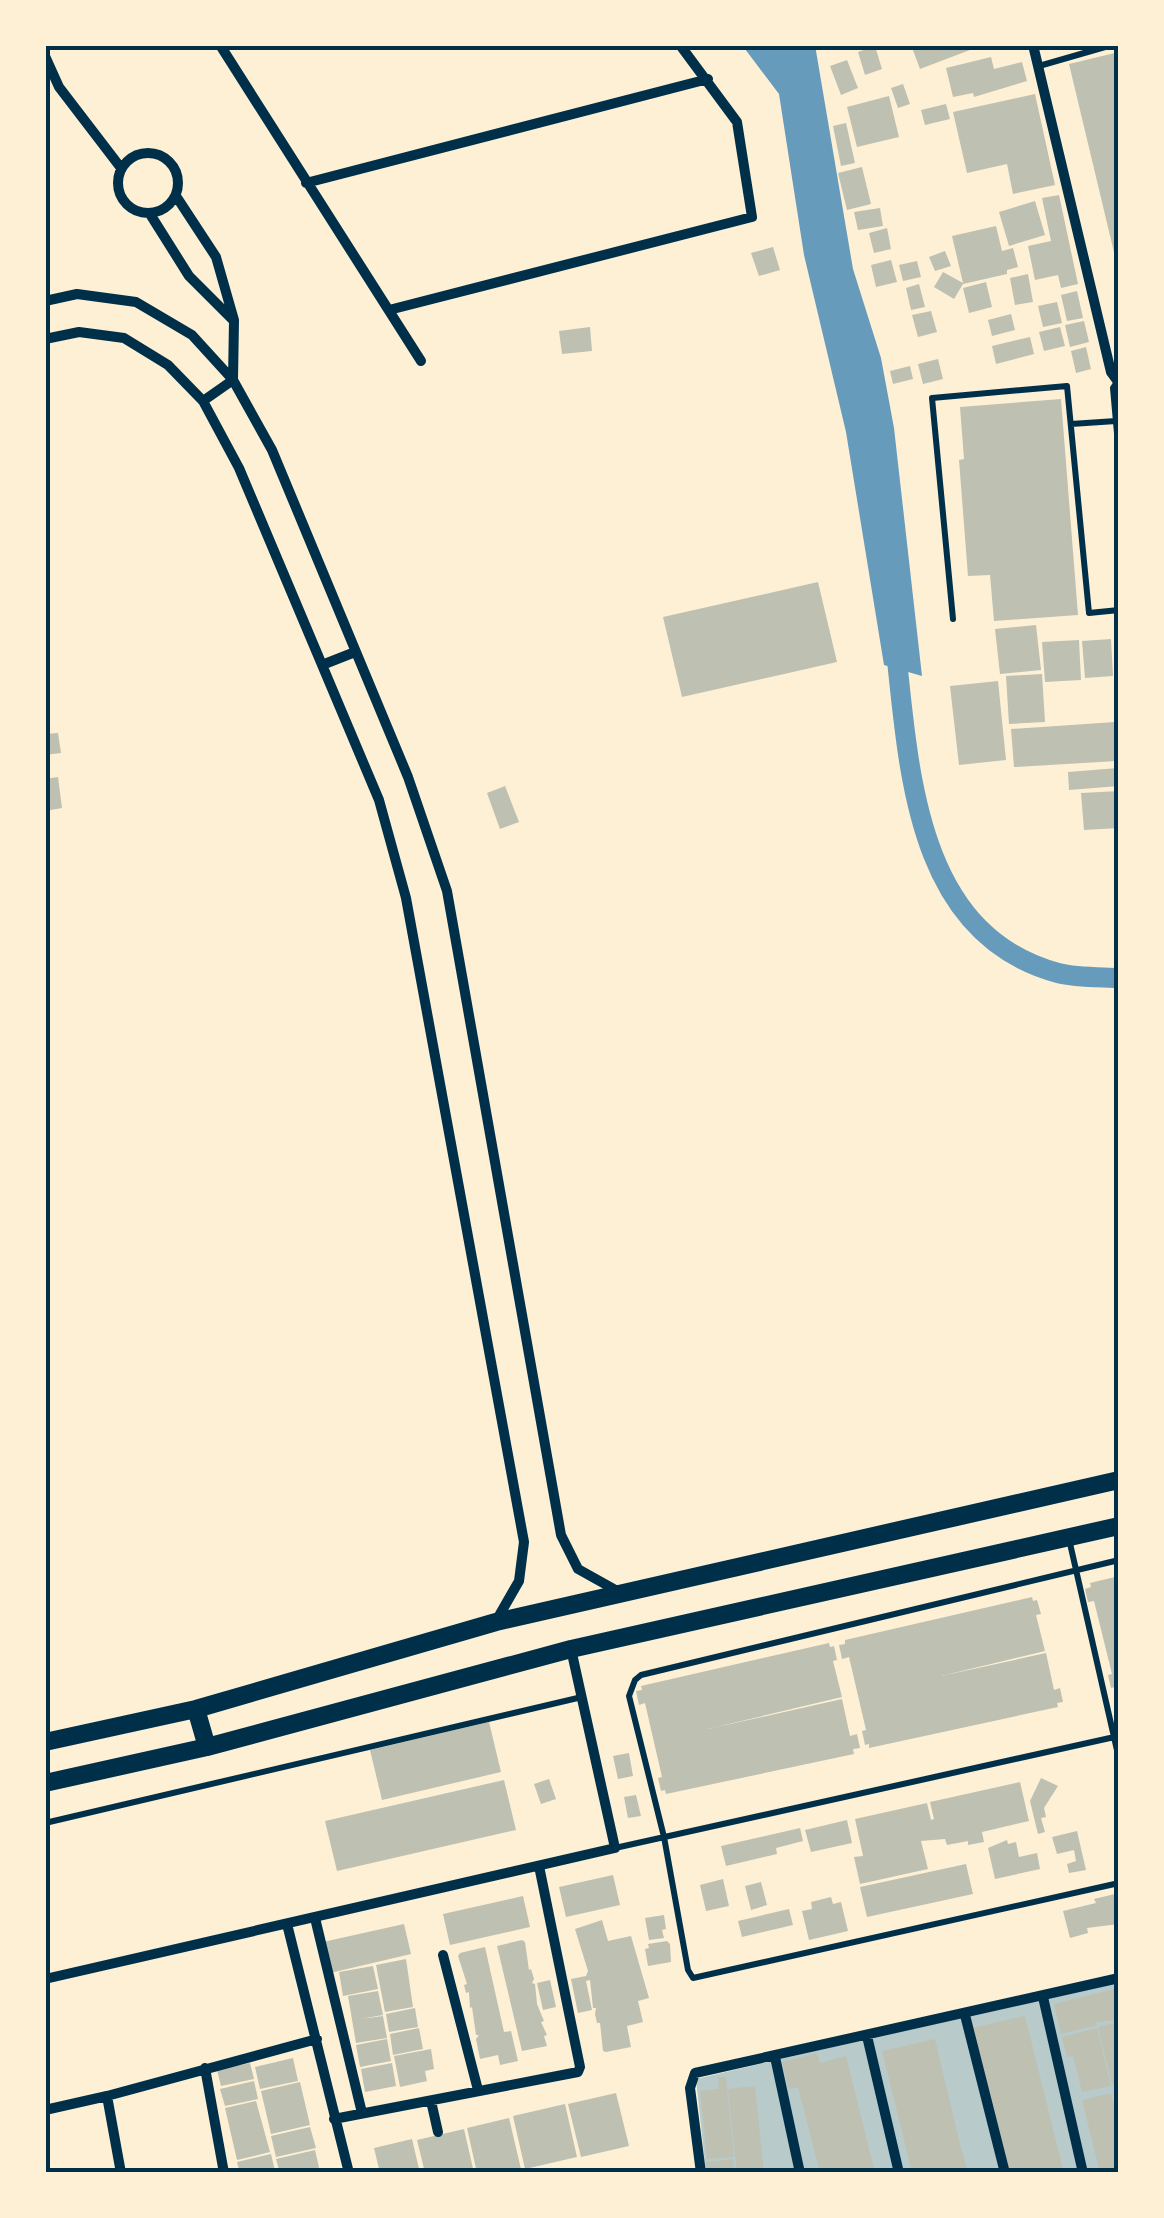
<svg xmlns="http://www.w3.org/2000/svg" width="1164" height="2218" font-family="Inter,sans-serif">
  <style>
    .green { fill: #b9caca }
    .water { fill: #669bbc }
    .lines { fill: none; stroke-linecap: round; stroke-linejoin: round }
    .canal { stroke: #669bbc; stroke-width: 20 }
    .building { fill: #bec0b2 }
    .service { stroke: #003049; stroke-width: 6 }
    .minor { stroke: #003049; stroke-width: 10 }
    .secondary { stroke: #003049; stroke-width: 18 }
    .neatline { fill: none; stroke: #003049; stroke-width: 4 }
  </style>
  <rect width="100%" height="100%" fill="#fdf0d5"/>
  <!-- green -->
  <path class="green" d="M1119,1979v194h-413l-10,-94z"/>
  <!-- water -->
  <path class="water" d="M742,45h73l38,224 28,89 13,70 28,248 -38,-11 -38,-233 -42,-177 -25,-161z"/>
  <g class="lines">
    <!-- canal -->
    <path class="canal" d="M895,642c14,123 18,292 163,331 19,5 42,4 61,5"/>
  </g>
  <!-- building -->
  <path class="building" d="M911,45h72l-63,24z
    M875,46l7,23 -17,6 -7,-23z
    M1119,52v217h-1l-49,-205z
    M991,57l3,12 28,-7 5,19 -53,16 -1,-4 -20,4 -7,-29z
    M847,60l11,28 -17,7 -11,-29z
    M903,84l7,20 -12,4 -7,-20z
    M1035,94l20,91 -42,9 -6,-30 -40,9 -14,-61z
    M889,96l10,41 -42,10 -10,-40z
    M946,104l4,15 -25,6 -4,-15z
    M846,123l9,40 -14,3 -8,-40z
    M862,167l9,37 -24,6 -9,-37z
    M1059,195l19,89 -17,4 -3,-13 -23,5 -7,-34 23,-5 -9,-43z
    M1035,201l10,34 -36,11 -10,-34z
    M880,208l3,18 -25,4 -4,-18z
    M996,226l6,25 11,-3 5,19 -11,3v4l-44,10 -9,15 -20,-12 9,-15 20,11 -11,-47z
    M887,228l4,21 -17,4 -5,-20z
    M773,247l7,23 -21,6 -8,-23z
    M945,251l6,15 -16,5 -6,-14z
    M891,260l6,22 -21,5 -5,-22z
    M917,261l4,16 -18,4 -4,-16z
    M1028,274l5,28 -18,3 -5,-27z
    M986,282l6,25 -23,6 -6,-25z
    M919,284l6,23 -14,3 -5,-22z
    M1077,291l6,27 -16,3 -6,-26z
    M1057,302l5,21 -19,4 -5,-21z
    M931,311l6,21 -19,5 -6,-22z
    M1011,314l4,16 -23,6 -4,-16z
    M1084,321l5,21 -19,5 -5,-22z
    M590,327l2,24 -30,3 -3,-23z
    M1060,327l5,19 -21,5 -5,-19z
    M1030,337l4,17 -38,10 -4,-18z
    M1086,347l5,22 -15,4 -5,-22z
    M938,359l5,20 -20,5 -5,-20z
    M910,366l3,13 -20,5 -3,-13z
    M1061,399l17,216 -84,6 -4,-46 -22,1 -9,-116 5,-1 -4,-52z
    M818,582l19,80 -155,35 -19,-80z
    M1036,625l5,45 -41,4 -5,-45z
    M1111,639l2,37 -28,2 -3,-37z
    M1079,640l2,40 -36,2 -3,-40z
    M1042,674l3,48 -36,2 -3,-48z
    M998,681l8,79 -47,5 -9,-79z
    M1115,722l2,39 -103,6 -3,-38z
    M58,733l3,20 -16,2v-21z
    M1118,768l1,18 -50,4 -1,-18z
    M58,777l4,31 -17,3v-32z
    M505,786l14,36 -19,7 -13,-36z
    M1119,791v37l-35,2 -3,-37z
    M1119,1576v115l-3,1 -1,-5 -4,1 -3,-13 4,-1 -18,-73 -6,1 -3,-13 6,-2 -1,-4z
    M1032,1597l1,4 4,-1 4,14 -5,1 9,36 -104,25 105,-23 8,37 6,-2 3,14 -6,1 1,4 -189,41v-4l-4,1 -3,-14 4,-1 -17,-73 -7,2 -3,-14 6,-1v-4z
    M829,1643l1,4 4,-1 3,14 -4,1 9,36 -134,32 134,-30 8,37 7,-2 3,14 -7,1 1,5 -188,40 -1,-4 -4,1 -3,-13 4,-1 -17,-74 -6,2 -3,-14 6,-1 -1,-4z
    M489,1722l12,50 -119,28 -12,-50z
    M629,1753l4,23 -15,3 -5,-23z
    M1041,1778l17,8 -14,22 2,9 -5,1 4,14 -7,2 -8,-33z
    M549,1779l7,20 -15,5 -7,-20z
    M504,1780l12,50 -179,41 -12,-50z
    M1020,1782l9,39 -47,11 2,10 -16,3v-4l-21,4 -2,-6 -24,2 7,28 -68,15 -6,-27 9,-1 -8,-37 72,-16 4,17 3,-1 -4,-17z
    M636,1795l5,21 -13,2 -4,-21z
    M847,1820l5,23 -41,9 -6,-22z
    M800,1828l3,13 -27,7 1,6 -51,12 -5,-20z
    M1077,1831l9,39 -17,3 -2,-9 9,-3 -2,-11 -17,4 -5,-17z
    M1007,1840l1,4 8,-2 3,15 18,-4 3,16 -45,10 -7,-31z
    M966,1864l7,30 -106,23 -7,-30z
    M613,1875l7,30 -54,12 -7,-30z
    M723,1879l6,27 -23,5 -6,-26z
    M761,1882l6,23 -16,5 -6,-24z
    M1119,1893v31l-32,4 1,5 -18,5 -7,-27 33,-8 -2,-4z
    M523,1896l7,31 -80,18 -7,-31z
    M831,1897l2,7 8,-2 7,29 -39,9 -7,-29 10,-2 -1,-7z
    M789,1909l4,16 -51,12 -4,-16z
    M664,1915l2,14 -4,1 2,8 -15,2 -4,-22z
    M602,1920l6,21 23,-5 18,62 -11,3 5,21 -16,4 4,21 -25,5 -3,-1 -3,-28h-3l-2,-9 1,-6h-3l-3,-28 -4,1 6,29 -14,3 -7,-34 15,-3 2,-5 -13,-42z
    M404,1924l7,30 -81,19 -7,-31z
    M522,1940l3,2 4,28 2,-1 3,10 -2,4 3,1 2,20 7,17 -3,1 6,13 -3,1 3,10 -25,5 -25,-105z
    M667,1941l3,3 1,18 -23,4 -3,-17 4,-1 -1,-4z
    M485,1947l19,85 7,-1 7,30 -18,4 -2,-10 -18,4 -4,-20 3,-4h-3l-4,-28 -2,1 -1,-16 -3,1 -2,-8 3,-1 -9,-28 2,-3z
    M406,1959l7,48 -28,5 -9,-47z
    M373,1966l5,23 -35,7 -4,-24z
    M550,1980l6,27 -13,3 -6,-27z
    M1119,1988v32l-23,2 1,3 -36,9 -7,-30z
    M378,1991l5,24 -23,4 23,-3 4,22 -31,5 -8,-47z
    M415,2008l3,19 -29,5 -3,-18z
    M1025,2016l39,157h-56l-36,-145z
    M1119,2022v61l-7,2 -14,-58z
    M419,2028l4,21 -30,6 -3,-21z
    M1097,2028l14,58 -29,6 -9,-36 -6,1 -5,-20z
    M387,2039l4,22 -31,6 -4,-22z
    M935,2039l24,101 9,33h-56l-5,-21 -25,-101z
    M431,2049l3,20 -9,2 2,10 -27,6 -6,-31z
    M817,2053l3,10 26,-7 29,117h-55l-22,-86 -9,2 -7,-27z
    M293,2058l5,23 -38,8 -5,-22z
    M250,2063l4,16 -33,7 -4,-16z
    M392,2063l4,23 -31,6 -4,-23z
    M718,2077h8l8,80 -27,2 -7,-68 19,-2z
    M254,2081l4,18 -33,7 -5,-17z
    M300,2082l10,43 -39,9 -10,-43z
    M755,2086l9,87h-27l-9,-84z
    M616,2093l13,53 -48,11 -13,-53z
    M1111,2093l8,35v45h-19l-18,-73z
    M256,2101l14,51 -33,8 -12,-52z
    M565,2104l12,53 -52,12 -12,-53z
    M509,2118l12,51 -44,4 -10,-45z
    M310,2127l6,21 -40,9 -5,-21z
    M464,2129l10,44h-49l-8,-33z
    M412,2139l8,34h-40l-6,-25z
    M315,2150l5,22 -40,1 -4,-14z
    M271,2154l4,17 -35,2 -3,-11z
    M733,2159l1,14h-27l-1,-11z"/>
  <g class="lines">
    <!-- service -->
    <path class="service" d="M1039,66l73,-21
      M1117,382l-4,6 6,68
      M1071,424l45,-3
      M953,619l-21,-221 135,-12 22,227 30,-3
      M1069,1539l50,220
      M1119,1560l-478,115 -6,5 -6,16 35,141 24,133 5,8 426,-95
      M45,1823l537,-126
      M615,1848l504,-112"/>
    <!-- minor -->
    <path class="minor" d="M220,45l201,316
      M1033,45l78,327 8,11
      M45,56l14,31 62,81
      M118 183a30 30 0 1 1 60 0a30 30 0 1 1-60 0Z
      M306,183l402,-104
      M176,196l40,61 18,63 -1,60 -30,21
      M150,214l39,62 44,44
      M45,301l32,-7 59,8 56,33 41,45 39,70 136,327 39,114 114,644 17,34 43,24
      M389,310l363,-93 -15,-95 -57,-77
      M45,339l34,-7 45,6 44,27 35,36 36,67 140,332 27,98 118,644 -5,39 -23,40
      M322,665l33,-13
      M315,1918l47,195
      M287,1924l62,249
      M443,1955l35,135
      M45,1979l570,-131 -44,-199
      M1043,1997l40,176
      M965,2015l40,158
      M867,2036l32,137
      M775,2057l25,116
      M205,2068l19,105
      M107,2096l14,77
      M431,2101l7,31
      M45,2110l62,-14 210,-57
      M334,2119l244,-47 2,-5 -41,-201
      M701,2173l-11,-85 5,-15 424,-95"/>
    <!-- secondary -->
    <path class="secondary" d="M196,1709l11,38
      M45,1742l151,-33 300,-87 623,-142
      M45,1783l162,-36 364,-98 548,-123"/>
  </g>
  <!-- border -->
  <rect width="1164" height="2218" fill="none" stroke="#fdf0d5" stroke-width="95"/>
  <rect x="48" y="48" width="1068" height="2122" class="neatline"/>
</svg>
